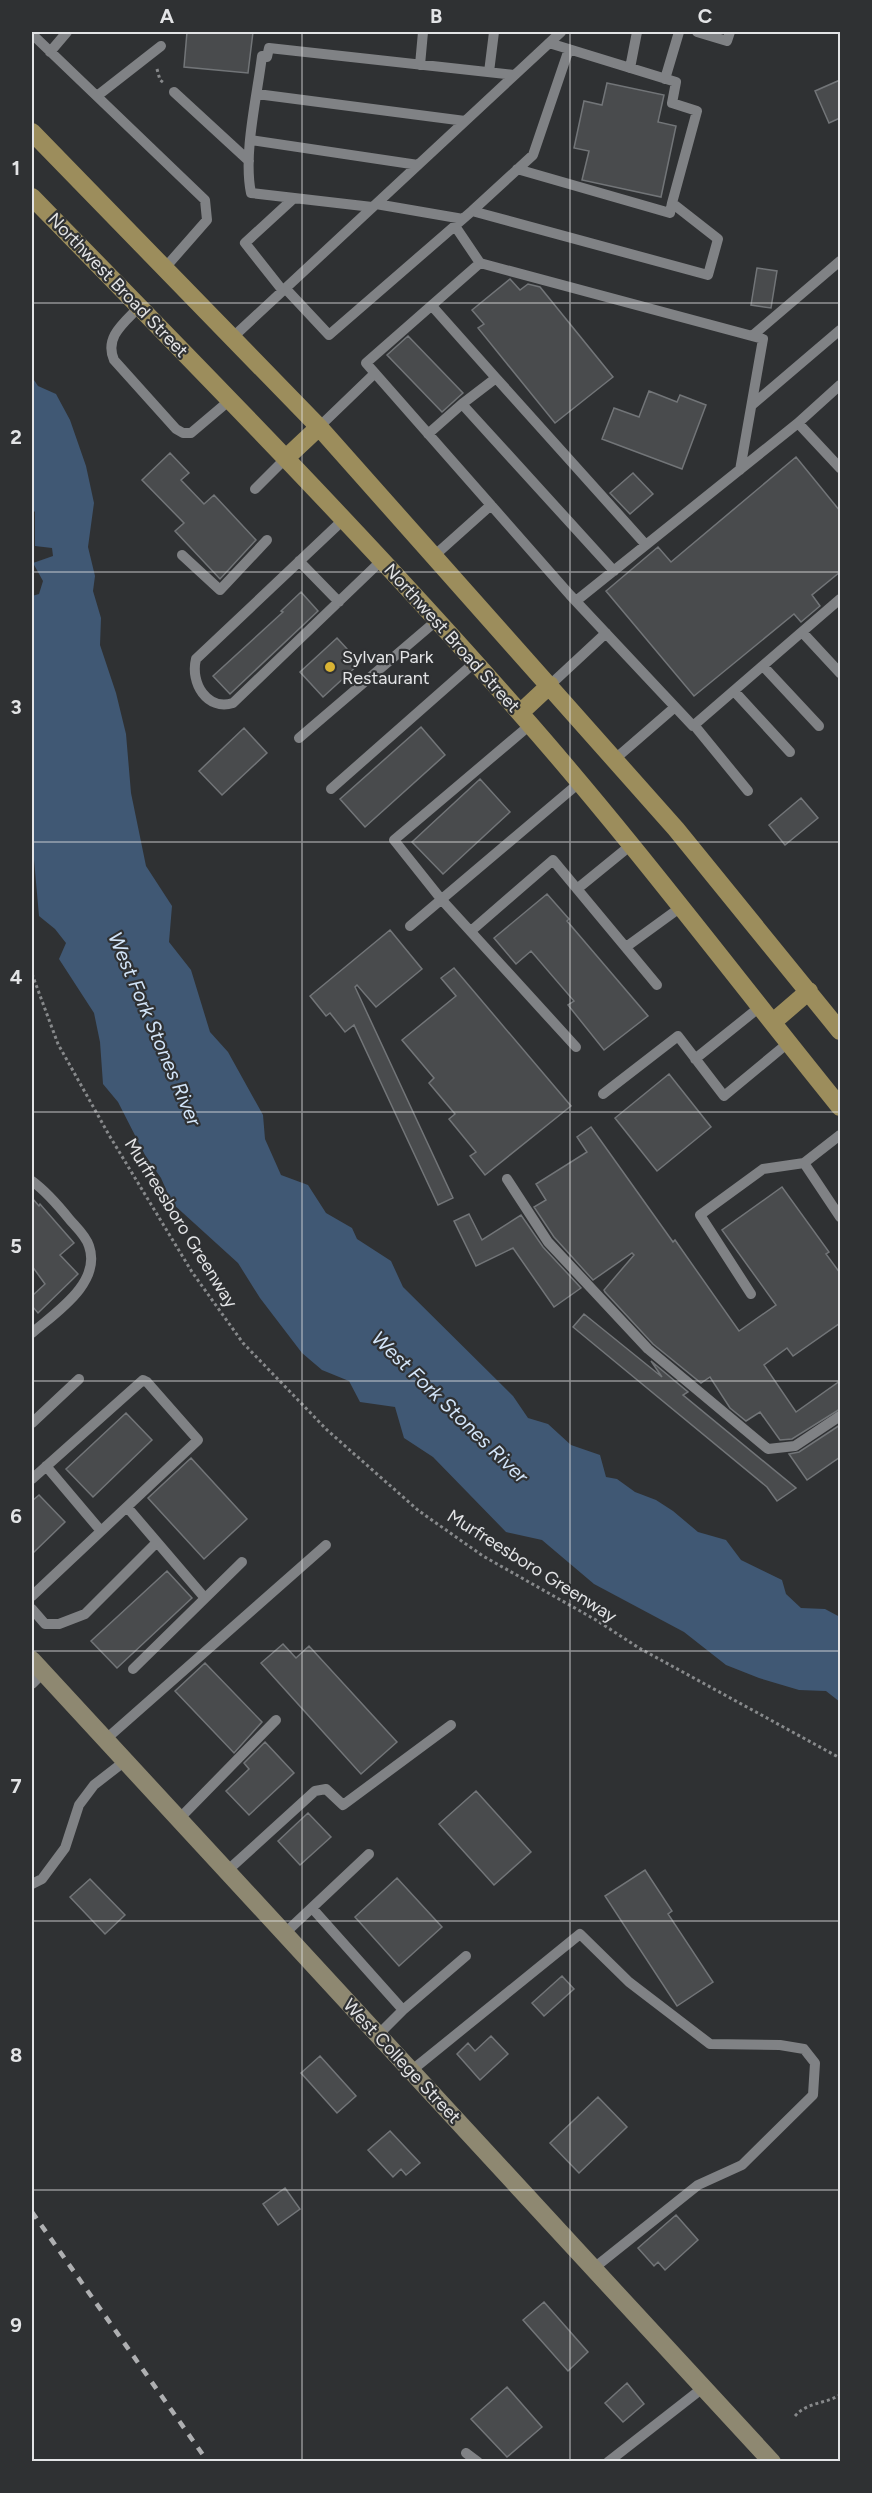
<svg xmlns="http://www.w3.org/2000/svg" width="872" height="2493" font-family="Figtree,sans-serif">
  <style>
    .water { fill: #405874 }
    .building { fill: #494b4d; stroke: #727578; stroke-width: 1.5 }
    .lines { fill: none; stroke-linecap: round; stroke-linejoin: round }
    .path { stroke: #87898b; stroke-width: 3; stroke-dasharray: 3 3; stroke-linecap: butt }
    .lane { stroke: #808285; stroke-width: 10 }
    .secondary { stroke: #8e8871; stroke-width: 18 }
    .primary { stroke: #9c8d5c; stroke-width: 18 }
    .rail { stroke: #aeafb1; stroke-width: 4.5; stroke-dasharray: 8 8; stroke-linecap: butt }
    .grid { fill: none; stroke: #e3e4e6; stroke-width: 1.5; stroke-opacity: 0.55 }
    .poi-dot { fill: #d9b334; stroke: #2f3133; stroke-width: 2 }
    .labels { text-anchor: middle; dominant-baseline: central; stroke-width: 4.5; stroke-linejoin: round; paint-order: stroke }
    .street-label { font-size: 18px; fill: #e3e4e6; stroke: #2f3133 }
    .poi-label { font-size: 18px; fill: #e3e4e6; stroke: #2f3133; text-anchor: start }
    .water-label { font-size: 20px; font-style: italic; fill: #d3e5f9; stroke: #2f3133 }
    .neatline { fill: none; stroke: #e3e4e6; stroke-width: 2 }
    .grid-label { font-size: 20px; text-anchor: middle; font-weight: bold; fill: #e3e4e6 }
  </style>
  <rect width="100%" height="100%" fill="#2f3133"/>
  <!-- water -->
  <path class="water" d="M32,377l6,9 18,8 14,26 16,46 8,37 -6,44 7,29 -2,15 8,27 -1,27 16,48 10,41 5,59 15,73 26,40 -3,36 22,28 19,62 18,20 35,63 2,24 16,36 27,10 18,28 26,15 5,11 34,22 12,26 110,109 15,22 20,6 23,21 29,10 6,22 11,2 18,13 21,8 17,11 25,21 28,8 15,20 41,20 4,14 15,14 24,1 15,8v85l-14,-11 -27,-1 -40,-12 -33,-13 -42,-33 -90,-48 -52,-44 -36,-8 -73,-75 -29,-19 -9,-31 -35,-5 -11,-21 -27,-11 -20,-17 -42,-55 -22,-35 -66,-60 -11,-25 -16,-23 -27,-53 -15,-18 -3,-42 -6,-29 -35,-54 7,-16 -11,-14 -16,-13 -7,-79v-241l7,-2 4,-13 -10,-18 20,-7 -1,-8 -17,-2v-34l-3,-3z"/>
  <!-- building -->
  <path class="building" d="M187,32h66l-5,41 -64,-6z
    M840,80v38l-11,5 -14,-32z
    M607,83l57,12 -6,27 18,4 -15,71 -79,-17 7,-29 -15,-3 10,-47 18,4z
    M757,268l20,3 -6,37 -20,-3z
    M510,279l10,11 8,-6 12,3 73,90 -58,46 -77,-95 6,-4 -12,-14z
    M408,336l55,57 -21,19 -55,-57z
    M649,391l28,11 3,-7 26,10 -24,64 -80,-30 12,-31 25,9z
    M170,453l19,20 -8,7 23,24 10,-9 42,45 -36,39 -45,-48 9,-8 -42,-43z
    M796,457l44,54v61l-28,23 8,11 -19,16 -7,-8 -100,82 -88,-105 52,-44 13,15z
    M633,473l20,21 -23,20 -20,-21z
    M301,592l17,19 -88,83 -17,-18 70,-64 -2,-1z
    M337,638l23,25 -37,34 -23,-25z
    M421,727l24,28 -80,72 -25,-28z
    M244,728l23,25 -45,42 -23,-24z
    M480,779l30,33 -67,62 -31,-32z
    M801,798l17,20 -33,27 -16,-20z
    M547,894l22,25 -2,2 81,95 -44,34 -36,-45 6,-4 -43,-50 -15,13 -22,-26z
    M390,930l32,39 -46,38 -19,-22 -2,2 98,211 -15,7 -84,-180 -9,7 -15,-19 -4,3 -16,-20z
    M454,968l117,138 -86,69 -15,-19 6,-4 -27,-33 6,-5 -26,-31 5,-5 -32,-38 54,-44 -15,-18z
    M669,1074l42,53 -54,44 -42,-53z
    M591,1127l82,115 2,-2 64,91 37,-26 -54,-75 60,-43 47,65 -3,2 14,19v50l-47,33 -6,-8 -23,17 32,47 44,-31v28l-48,30 -12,1 -20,-28 -14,9 -16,-13 -20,-31 -9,6 -48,-39 -48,-52 -1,-2 30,-35 -2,-2 -39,27 -39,-43 -20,-30 12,-7 -10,-16 51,-32 -10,-15z
    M32,1198l7,8 1,-2 34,39 -14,12 18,19 -40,39 -6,-7v-10l13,-12 -13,-18z
    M469,1214l13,26 39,-25 22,32 38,41 -27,19 -41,-59 -37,18 -22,-45z
    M584,1314l78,63 -11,-16 37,31 -5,3 113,93 -19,13 -10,-14 -194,-160z
    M126,1413l26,27 -59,57 -27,-28z
    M840,1425v32l-33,23 -18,-26 10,-2z
    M191,1458l56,61 -43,40 -56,-61z
    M39,1495l26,27 -33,32v-53z
    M167,1571l25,27 -75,70 -26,-27z
    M283,1644l13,14 13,-12 88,96 -36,32 -100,-111z
    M205,1663l57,59 -28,31 -59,-62z
    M265,1742l29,31 -45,42 -23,-24 23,-22 -5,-6z
    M476,1791l55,61 -37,33 -55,-61z
    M308,1813l23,24 -31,28 -22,-24z
    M645,1870l27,41 -4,3 45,68 -36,24 -72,-110z
    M397,1878l45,49 -43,39 -44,-49z
    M90,1879l35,36 -20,19 -35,-37z
    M562,1976l12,13 -30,27 -12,-13z
    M491,2036l17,18 -28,26 -23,-26 11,-11 7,8z
    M320,2056l36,40 -19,17 -36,-40z
    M598,2097l29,30 -48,46 -29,-30z
    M390,2131l30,32 -14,12 -5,-6 -8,8 -25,-27z
    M285,2188l15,21 -22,16 -15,-21z
    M676,2215l22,25 -33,30 -7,-8 -4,4 -16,-18z
    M544,2302l44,50 -20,19 -45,-51z
    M627,2383l17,21 -21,18 -18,-19z
    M507,2387l35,40 -35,30 -36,-38z"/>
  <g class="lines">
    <!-- path -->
    <path class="path" d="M157,69l3,11 4,3
      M32,974l26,70 51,91 83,137 51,71 84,87 92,81 64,45 113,64 43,28 201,110
      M795,2416c12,-14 30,-12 45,-21"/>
    <!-- lane -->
    <path class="lane" d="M697,32l30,9 3,-9
      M32,34l173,166 2,20 -43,49
      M50,52l17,-20
      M420,65l3,-33
      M630,68l7,-36
      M489,72l5,-40
      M665,79l14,-47
      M174,92l75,69
      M257,94l208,27
      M97,96l64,-50
      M251,140l167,25
      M517,169l153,44 2,-10
      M376,204l87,15
      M372,207l-121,-14c-8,-39 6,-96 11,-137l5,1 2,-9 245,27
      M472,211l61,-56 36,-106
      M455,226l25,37 -114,100 204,232 123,131 147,-127
      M480,263l283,76 -23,131
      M285,288l44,47 143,-124 236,64 10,-36 -46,-36 25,-92 -25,-8 4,-21 -127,-39
      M283,291l-38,-48 49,-45
      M432,306l64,72 -34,26 152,167
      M139,307c-15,16 -35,30 -25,53l62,69 7,4h8l39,-33
      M752,336l88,-75
      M232,338l329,-306
      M496,378l150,167
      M752,405l88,-75
      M798,423l42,-38
      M319,427l55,-53
      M428,434l34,-30
      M255,489l31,-31
      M343,520l-147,139c-6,24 11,52 37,44l148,-142
      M182,555l38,35 47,-50
      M434,556l57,-51
      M299,561l40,41
      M576,601l222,-178 42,45
      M802,632l38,41
      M763,666l56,60
      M550,685l56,-52
      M734,691l56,61
      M530,725l-136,115 47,59 135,148
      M694,725l54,66
      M299,738l137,-117
      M615,759l60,-52
      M331,789l143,-126
      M577,889l54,-44
      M410,926l169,-143
      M471,931l82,-71 104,125
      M626,947l55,-40
      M695,1059l66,-53
      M603,1094l75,-58 46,60 64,-53
      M840,1135l-36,28 36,54
      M507,1179l41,63 100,107 120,100 27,-3 45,-30
      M32,1181c15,11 26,24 38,39 7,8 16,16 19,26 13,37 -34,67 -57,87
      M751,1294l-51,-79 63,-46 41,-6
      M32,1423l47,-44
      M46,1466l55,65
      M32,1479l111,-99 4,2 51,58 -166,156
      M127,1507l77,90
      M32,1609l13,15h14l26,-10 72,-72
      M133,1669l109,-107
      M32,1684l11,-11
      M105,1740l221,-195
      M179,1819l97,-99
      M227,1871l88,-80 11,-2 17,16 108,-80
      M32,1884l10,-5 23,-31 14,-43 15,-20 31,-24
      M312,1908l91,102
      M284,1934l85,-80
      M378,2035l25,-25 63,-54
      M411,2071l169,-137 49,48 81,62 70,1 24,4 11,14 -2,32 -71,70 -44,20 -104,83
      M466,2453l12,9
      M608,2462l96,-75"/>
    <!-- secondary -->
    <path class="secondary" d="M32,1660l740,802"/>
    <!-- primary -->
    <path class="primary" d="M32,132l287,295 357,402 164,202
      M32,197c165,169 332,338 488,516 112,127 214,263 320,394
      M286,458l33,-31
      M520,713l30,-28
      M773,1022l36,-31"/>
    <!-- rail -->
    <path class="rail" d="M32,2212l176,250"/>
  </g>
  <!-- grid -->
  <path class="grid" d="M302,32v2430M570,32v2430M32,303h808M32,572h808M32,842h808M32,1112h808M32,1381h808M32,1651h808M32,1921h808M32,2190h808"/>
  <!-- markers -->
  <circle class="poi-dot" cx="330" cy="667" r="6"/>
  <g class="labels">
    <!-- street labels -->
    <g class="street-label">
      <text transform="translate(118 285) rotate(46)">Northwest Broad Street</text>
      <text transform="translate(452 638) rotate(48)">Northwest Broad Street</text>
      <text transform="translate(181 1223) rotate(58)">Murfreesboro Greenway</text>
      <text transform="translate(532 1566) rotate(32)">Murfreesboro Greenway</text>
      <text transform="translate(402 2061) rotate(47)">West College Street</text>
    </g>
    <!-- poi labels -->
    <g class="poi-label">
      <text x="342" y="657">Sylvan Park<tspan x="342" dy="21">Restaurant</tspan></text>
    </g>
    <!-- water labels -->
    <g class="water-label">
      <text transform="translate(155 1029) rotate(67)">West Fork Stones River</text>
      <text transform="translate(450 1407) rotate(44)">West Fork Stones River</text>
    </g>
  </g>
  <!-- border -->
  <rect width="872" height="2493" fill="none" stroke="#2f3133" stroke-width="66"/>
  <rect x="33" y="33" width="806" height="2427" class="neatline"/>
  <g class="grid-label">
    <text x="167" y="23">A</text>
    <text x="436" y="23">B</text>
    <text x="705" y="23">C</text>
    <text x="16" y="175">1</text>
    <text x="16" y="444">2</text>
    <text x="16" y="714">3</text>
    <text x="16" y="984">4</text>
    <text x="16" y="1253">5</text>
    <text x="16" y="1523">6</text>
    <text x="16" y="1793">7</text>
    <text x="16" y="2062">8</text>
    <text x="16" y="2332">9</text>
  </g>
</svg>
